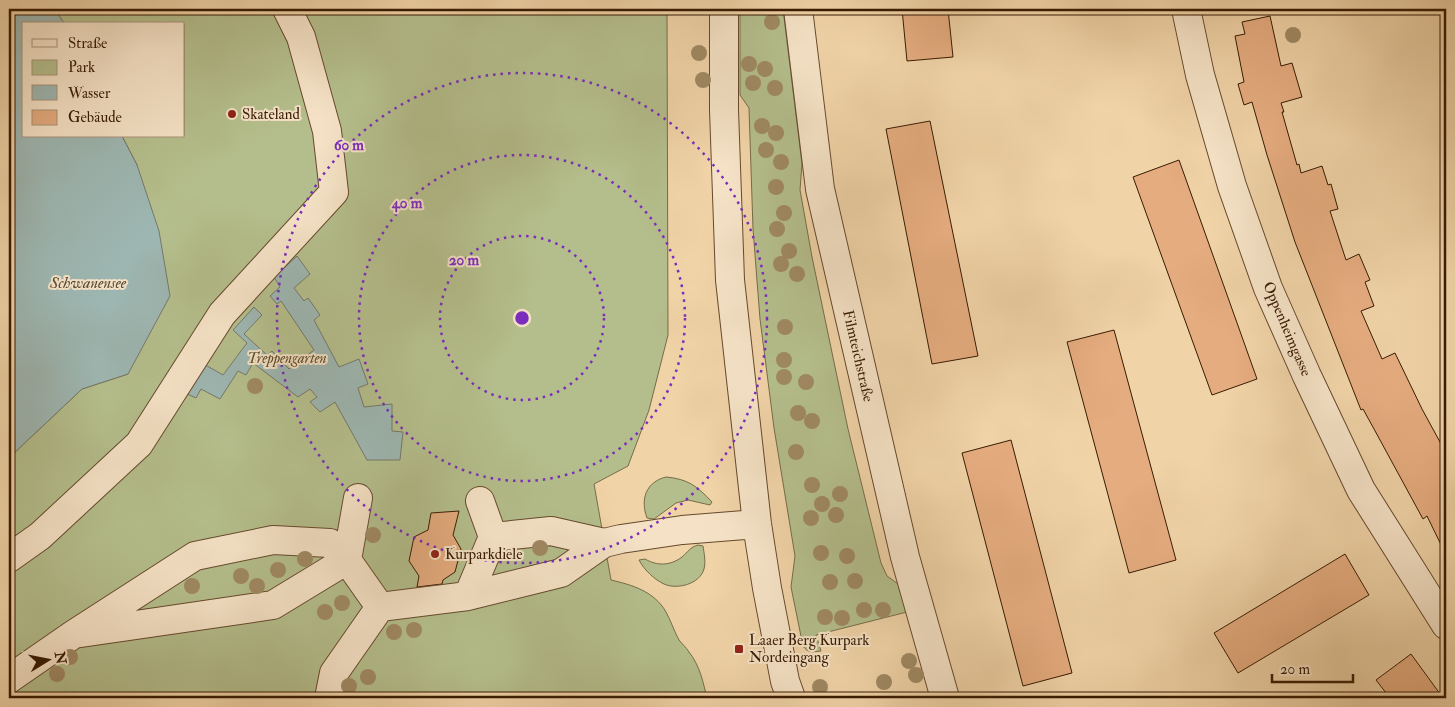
<svg xmlns="http://www.w3.org/2000/svg" width="1455" height="707" font-family="'IM FELL Double Pica',serif">
  <style>
    .green { fill: #b4be8c; stroke: #766c48 }
    .water { fill: #9db6b1; stroke: #75786b }
    .building { fill: #e5ac7f; stroke: #381b03 }
    .lines { fill: none; stroke-linecap: round; stroke-linejoin: round }
    .minor-casing { stroke: #66492c; stroke-width: 30 }
    .minor { stroke: #f5e2c6; stroke-width: 28 }
    .tree { fill: #9f8963 }
    .ring { fill: none; stroke: #7b2cbf; stroke-width: 2.5; stroke-dasharray: 2.5 5 }
    .poi-dot { fill: #8f2418; stroke: #f5e2c6; stroke-width: 2 }
    .labels { text-anchor: middle; dominant-baseline: central; stroke-width: 4; stroke-linejoin: round; paint-order: stroke }
    .poi-label { font-size: 15px; fill: #381b03; stroke: #f5e2c6; text-anchor: start }
    .street-label { font-size: 15px; fill: #381b03; stroke: #f5e2c6 }
    .park-label { font-size: 15px; font-style: italic; fill: #5d4c2c; stroke: #f5e2c6 }
    .water-label { font-size: 16px; font-style: italic; fill: #564a37; stroke: #f5e2c6 }
    .centre { fill: #7b2cbf; stroke: #f5e2c6; stroke-width: 2.5 }
    .ring-label { font-size: 15px; text-anchor: middle; font-weight: bold; fill: #7b2cbf; stroke: #f5e2c6; stroke-width: 4; stroke-linejoin: round; paint-order: stroke }
  </style>
  <rect width="100%" height="100%" fill="#f0d3a7"/>
  <filter id="stains"><feTurbulence type="fractalNoise" baseFrequency=".004" numOctaves="4"/><feColorMatrix values="0 0 0 0 .2 0 0 0 0 .09 0 0 0 0 .02 0 0 0 .5 -.17"/></filter>
  <radialGradient id="worn" r=".72"><stop offset=".6" stop-color="#630" stop-opacity="0"/><stop offset="1" stop-color="#630" stop-opacity=".3"/></radialGradient>
  <!-- green -->
  <path class="green" d="M54,9h613l1,326 -19,75 -21,56 -34,18 17,96c21,5 43,11 55,32 5,9 8,19 13,28 3,4 7,7 10,12 11,14 14,30 18,46h-698v-237l3,-6 70,-66 46,-15 9,-209 -15,-29h62v-112h-119z
    M740,9h43l19,155 -2,26 12,67 36,172 33,134 6,13 14,10 6,26 -91,23 5,16c-9,1 -13,2 -18,-5l-12,-59 4,-31 -21,-128 -14,-109 -7,-90 -4,-121 -9,-13z
    M666,477c22,2 31,9 46,25l-2,3 -22,-5 -12,3 -22,16 -7,-1c-7,-19 -1,-36 19,-41z
    M698,545l5,1c1,7 3,15 1,23 -4,15 -27,21 -40,15 -9,-4 -20,-14 -25,-24l6,-1c12,7 25,7 37,-2 6,-5 8,-10 16,-12z"/>
  <!-- water -->
  <path class="water" d="M9,9h45l11,15h-41v112h98l15,29 22,66 11,65 -42,78 -46,15 -70,66 -3,6z
    M297,256l13,18 -16,14 10,13 4,-3 12,17 -6,5 25,47 20,-8 9,25 -10,4 6,19 28,-3v27l11,1 -3,28h-33l-32,-58 -15,10 -10,-10 7,-5 -7,-8 -12,8 -45,-34 -7,12 -8,-4 -18,28 -19,-10 -5,9 -13,-6 19,-29 21,12 24,-32 -14,-13 21,-23 8,8 -18,19 23,21 5,-4 17,18 25,-19 -33,-49 -4,3 -7,-8 10,-9 -6,-10z"/>
  <!-- building -->
  <path class="building" d="M902,9h46l5,48 -46,4z
    M1270,16l11,50 11,-3 10,34 -21,6 3,9h-2l15,53 2,-1 2,9 21,-7 6,19 3,-1 7,25 -8,2 16,49 13,-6 11,26 -5,2 9,24 -13,5 21,48 13,-6 27,56 24,44v102l-19,-39 -4,3 -49,-90 -11,-20 -2,1 -66,-168 -28,-87 -15,-53 -8,3 -6,-21 6,-2 -9,-46 10,-2 -3,-12z
    M930,121l48,235 -46,8 -46,-235z
    M1179,160l78,219 -45,16 -79,-218z
    M1114,330l62,230 -47,13 -62,-231z
    M1011,440l61,233 -49,13 -61,-233z
    M459,511l-6,24 8,14 -6,23 -12,8 -1,4 -25,3 2,-11 -10,-15 5,-24 14,-7 3,-17z
    M1345,554l24,41 -131,78 -24,-40z
    M1411,654l32,44h-53l-14,-18z"/>
  <g class="lines">
    <defs>
      <path id="minor" d="M724,9v101l6,170 27,244 10,64 18,93 6,17
        M798,9l22,180 85,368 40,141
        M1186,9l14,66 32,111 36,102 39,88 54,114 85,135
        M480,501l13,36
        M9,558l31,-22 99,-92 83,-130 112,-122 -7,-61 -26,-94 -14,-28
        M347,560l11,-62
        M468,596l93,-23 43,-30 17,-4 61,-9 75,-6
        M74,634l199,-29 74,-45 33,47 88,-11 25,-59 58,-6 53,12
        M9,679l65,-45 121,-78 78,-16 57,3 17,17
        M329,698l5,-25 46,-66"/>
    </defs>
    <!-- minor casing -->
    <use href="#minor" class="minor-casing"/>
    <!-- minor -->
    <use href="#minor" class="minor"/>
  </g>
  <!-- trees -->
  <g class="tree">
    <circle cx="772" cy="22" r="8"/>
    <circle cx="1293" cy="35" r="8"/>
    <circle cx="699" cy="53" r="8"/>
    <circle cx="749" cy="64" r="8"/>
    <circle cx="765" cy="69" r="8"/>
    <circle cx="703" cy="80" r="8"/>
    <circle cx="753" cy="83" r="8"/>
    <circle cx="775" cy="88" r="8"/>
    <circle cx="762" cy="126" r="8"/>
    <circle cx="776" cy="133" r="8"/>
    <circle cx="766" cy="150" r="8"/>
    <circle cx="781" cy="162" r="8"/>
    <circle cx="776" cy="187" r="8"/>
    <circle cx="784" cy="213" r="8"/>
    <circle cx="777" cy="229" r="8"/>
    <circle cx="789" cy="251" r="8"/>
    <circle cx="781" cy="264" r="8"/>
    <circle cx="797" cy="274" r="8"/>
    <circle cx="785" cy="327" r="8"/>
    <circle cx="784" cy="360" r="8"/>
    <circle cx="784" cy="377" r="8"/>
    <circle cx="806" cy="382" r="8"/>
    <circle cx="255" cy="386" r="8"/>
    <circle cx="798" cy="413" r="8"/>
    <circle cx="812" cy="421" r="8"/>
    <circle cx="796" cy="452" r="8"/>
    <circle cx="812" cy="485" r="8"/>
    <circle cx="840" cy="494" r="8"/>
    <circle cx="822" cy="504" r="8"/>
    <circle cx="836" cy="515" r="8"/>
    <circle cx="811" cy="518" r="8"/>
    <circle cx="373" cy="535" r="8"/>
    <circle cx="540" cy="548" r="8"/>
    <circle cx="821" cy="553" r="8"/>
    <circle cx="847" cy="556" r="8"/>
    <circle cx="305" cy="559" r="8"/>
    <circle cx="278" cy="570" r="8"/>
    <circle cx="241" cy="576" r="8"/>
    <circle cx="855" cy="581" r="8"/>
    <circle cx="830" cy="582" r="8"/>
    <circle cx="192" cy="586" r="8"/>
    <circle cx="257" cy="586" r="8"/>
    <circle cx="342" cy="603" r="8"/>
    <circle cx="864" cy="610" r="8"/>
    <circle cx="883" cy="610" r="8"/>
    <circle cx="325" cy="612" r="8"/>
    <circle cx="825" cy="617" r="8"/>
    <circle cx="842" cy="618" r="8"/>
    <circle cx="414" cy="630" r="8"/>
    <circle cx="394" cy="632" r="8"/>
    <circle cx="70" cy="657" r="8"/>
    <circle cx="909" cy="661" r="8"/>
    <circle cx="57" cy="674" r="8"/>
    <circle cx="916" cy="675" r="8"/>
    <circle cx="368" cy="677" r="8"/>
    <circle cx="884" cy="682" r="8"/>
    <circle cx="349" cy="686" r="8"/>
    <circle cx="820" cy="687" r="8"/>
  </g>
  <!-- distance rings -->
  <g class="ring">
    <circle cx="522" cy="318" r="82"/>
    <circle cx="522" cy="318" r="163"/>
    <circle cx="522" cy="318" r="245"/>
  </g>
  <!-- markers -->
  <g class="poi-dot">
    <circle cx="232" cy="114" r="5"/>
    <circle cx="435" cy="554" r="5"/>
    <rect x="734" y="644" width="10" height="10" rx="2.5"/>
  </g>
  <g class="labels">
    <!-- poi labels -->
    <g class="poi-label">
      <text x="242" y="114">Skateland</text>
      <text x="445" y="554">Kurparkdiele</text>
      <text x="749" y="640">Laaer Berg Kurpark<tspan x="749" dy="17">Nordeingang</tspan></text>
    </g>
    <!-- street labels -->
    <g class="street-label">
      <text transform="translate(1287 329) rotate(67)">Oppenheimgasse</text>
      <text transform="translate(858 356) rotate(77)">Filmteichstraße</text>
    </g>
    <!-- park labels -->
    <g class="park-label">
      <text x="287" y="358">Treppengarten</text>
    </g>
    <!-- water labels -->
    <g class="water-label">
      <text x="88" y="283">Schwanensee</text>
    </g>
  </g>
  <circle cx="522" cy="318" r="8" class="centre"/>
  <g class="ring-label">
    <text x="349" y="150">60 m</text>
    <text x="407" y="208">40 m</text>
    <text x="464" y="265">20 m</text>
  </g>
  <!-- margin -->
  <rect width="1455" height="707" fill="none" stroke="#f0d3a7" stroke-width="30"/>
  <rect x="10" y="10" width="1435" height="687" fill="none" stroke="#381b03" stroke-width="2.5"/>
  <rect x="15" y="15" width="1425" height="677" fill="none" stroke="#381b03"/>
  <!-- legend -->
  <rect x="22" y="22" width="162" height="115" fill="#f5e2c6" stroke="#a99278"/>
  <rect x="32" y="39" width="25" height="8" fill="#f5e2c6" stroke="#a99278"/>
  <text x="68" y="48" font-size="15" fill="#381b03">Straße</text>
  <rect x="32" y="60" width="25" height="15" fill="#b4be8c" stroke="#a99278"/>
  <text x="68" y="72" font-size="15" fill="#381b03">Park</text>
  <rect x="32" y="85" width="25" height="15" fill="#9db6b1" stroke="#a99278"/>
  <text x="68" y="98" font-size="15" fill="#381b03">Wasser</text>
  <rect x="32" y="110" width="25" height="15" fill="#e5ac7f" stroke="#a99278"/>
  <text x="68" y="122" font-size="15" fill="#381b03">Gebäude</text>
  <!-- north arrow -->
  <g transform="translate(48 660) rotate(80)" stroke="#f5e2c6" stroke-width="4" paint-order="stroke">
  <path d="M0-4L9 19L0 12L-9 19Z" fill="#381b03"/>
  <text y="-8" font-size="14" font-weight="bold" text-anchor="middle" fill="#381b03">N</text>
  </g>
  <!-- scale -->
  <path d="M1272 674v8h81v-8" fill="none" stroke="#381b03" stroke-width="2.5"/>
  <text x="1280" y="674" font-size="15" fill="#381b03" stroke="#f5e2c6" stroke-width="4" paint-order="stroke">20 m</text>
  <rect width="100%" height="100%" filter="url(#stains)"/>
  <rect width="100%" height="100%" fill="url(#worn)"/>
</svg>
